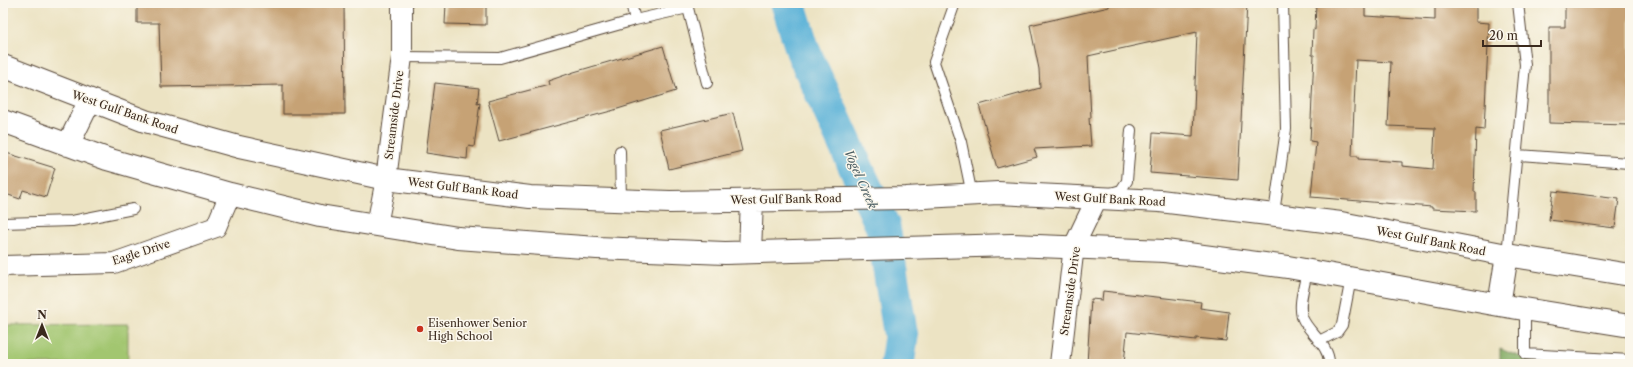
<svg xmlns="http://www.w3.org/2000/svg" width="1633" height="367" font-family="'Libre Caslon Text',serif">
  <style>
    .green { fill: #a2c670; stroke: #6e7847 }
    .forest { fill: #81ab62; stroke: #5e6a40 }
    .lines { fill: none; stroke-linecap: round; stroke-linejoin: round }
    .river { stroke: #5bb2d8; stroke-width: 35 }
    .building { fill: #c6a275; fill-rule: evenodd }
    .service-casing { stroke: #564637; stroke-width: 12 }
    .minor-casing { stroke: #564637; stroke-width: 22 }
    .secondary-casing { stroke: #564637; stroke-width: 24 }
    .service { stroke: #fff; stroke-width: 10 }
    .minor { stroke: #fff; stroke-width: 20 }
    .secondary { stroke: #fff; stroke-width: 22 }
    .poi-dot { fill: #c8321e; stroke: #fbf7ec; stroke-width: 1.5 }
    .labels { text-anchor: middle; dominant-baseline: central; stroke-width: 3; stroke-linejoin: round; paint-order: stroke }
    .street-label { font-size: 11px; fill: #3b2a1e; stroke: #fbf7ec }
    .poi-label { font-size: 11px; fill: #3b2a1e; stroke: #fbf7ec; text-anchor: start }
    .water-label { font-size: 12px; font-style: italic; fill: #465a5f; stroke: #fbf7ec }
  </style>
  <rect width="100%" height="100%" fill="#fbf7ec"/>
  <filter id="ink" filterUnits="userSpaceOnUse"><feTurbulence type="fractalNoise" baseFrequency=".025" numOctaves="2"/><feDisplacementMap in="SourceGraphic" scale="8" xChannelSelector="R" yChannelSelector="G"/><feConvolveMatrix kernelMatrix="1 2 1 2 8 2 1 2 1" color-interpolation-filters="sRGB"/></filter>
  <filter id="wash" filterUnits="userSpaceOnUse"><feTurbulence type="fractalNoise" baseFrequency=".012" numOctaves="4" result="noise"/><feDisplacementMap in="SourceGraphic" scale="16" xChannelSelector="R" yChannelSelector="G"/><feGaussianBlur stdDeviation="0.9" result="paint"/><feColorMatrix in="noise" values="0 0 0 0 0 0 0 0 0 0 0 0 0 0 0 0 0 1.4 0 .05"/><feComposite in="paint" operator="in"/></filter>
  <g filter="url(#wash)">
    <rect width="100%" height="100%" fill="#ece3c3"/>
    <!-- green -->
    <path class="green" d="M128,324v40h-125v-39z"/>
    <!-- forest -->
    <path class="forest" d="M1500,349l26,10 77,5h-103z"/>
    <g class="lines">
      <!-- river -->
      <path class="river" d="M788,3l15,48 80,176 18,110 -4,27"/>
    </g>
    <g id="blocks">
      <!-- building -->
      <path class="building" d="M137,3h207l1,111h-62v-29l-122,2 -2,-64h-22z
        M446,3h40v22l-41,-1z
        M1109,3h138l-9,177 -88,-7 3,-40 40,3 4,-104 -109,24 3,62h-2l2,28 -57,3 3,8 -40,11 -18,-63 61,-17 -1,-19 -9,-44 79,-18z
        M1316,3h49v13l70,4v-17h41v19l13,1 -5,107 -8,-1 -2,63h2v19l-44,-2v-2l-121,-10 5,-55 -6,-1 4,-86h-2l1,-26 2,1zM1356,60l35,2 -3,64 47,2 -2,41 -31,-3v-4l-44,-3v-3h-6z
        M1565,3h65v122l-81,-2v-96h16z
        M663,46l13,45 -65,20 -112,30 -11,-40 61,-16 -1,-4 26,-9z
        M435,83l44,5 -2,16 3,-1 -6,44 -6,-1 -1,13 -41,-6z
        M733,113l9,38 -73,18 -9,-39z
        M3,152l52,16 -9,29 -23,-7 -3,9 -17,-6z
        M1553,191l66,8 -4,29 -66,-8z
        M1103,291l98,11 -1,6 29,4 -3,29 -30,-3v2l-69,-8 -3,32h-37l4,-65 11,1z"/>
    </g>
  </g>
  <g filter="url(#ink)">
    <use href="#blocks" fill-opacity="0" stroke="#564637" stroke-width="1"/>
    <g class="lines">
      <defs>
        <path id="service" d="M631,3l4,17
          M955,3l-21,59 27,80 11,53
          M402,57l98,1 135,-38 53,-12 19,75
          M620,151l1,49
          M1518,155l111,8
          M1111,193l10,-3 6,-9 4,-51
          M1274,213l12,-84 -3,-126
          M3,223l69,-2 61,-12
          M1507,255l18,-190 -7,-62
          M1307,271c-2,13 -9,32 -5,46 6,16 28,28 27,47
          M1525,309v45l105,6
          M1319,341l18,-9 5,-7 9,-47"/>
        <path id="minor" d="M377,225l9,-46 16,-122v-54
          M3,266l111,-3 102,-36 14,-33
          M1060,364l14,-118 23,-48"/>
        <path id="secondary" d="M3,66l142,55 94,26 147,32 144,18 140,5 236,-4 92,-5 162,8 181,22 166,32 123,20
          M3,121l104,38 123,35 90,22 138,22 139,10 128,5 287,-8 153,6 123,16 211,38 131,21
          M68,145l22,-45
          M750,252l2,-52
          M1499,305l8,-50"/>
      </defs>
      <!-- service casing -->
      <use href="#service" class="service-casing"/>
      <!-- minor casing -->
      <use href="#minor" class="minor-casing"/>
      <!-- secondary casing -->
      <use href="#secondary" class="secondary-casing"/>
      <!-- service -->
      <use href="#service" class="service"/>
      <!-- minor -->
      <use href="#minor" class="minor"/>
      <!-- secondary -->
      <use href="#secondary" class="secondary"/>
    </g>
  </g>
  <!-- markers -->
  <circle class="poi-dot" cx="420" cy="329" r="4"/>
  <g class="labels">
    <!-- street labels -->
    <g class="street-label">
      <text transform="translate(125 112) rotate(19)">West Gulf Bank Road</text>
      <text transform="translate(394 115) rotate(-83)">Streamside Drive</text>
      <text transform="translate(463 188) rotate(7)">West Gulf Bank Road</text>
      <text transform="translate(786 199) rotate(-1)">West Gulf Bank Road</text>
      <text transform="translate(1110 199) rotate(3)">West Gulf Bank Road</text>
      <text transform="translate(1431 241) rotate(11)">West Gulf Bank Road</text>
      <text transform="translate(141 252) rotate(-18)">Eagle Drive</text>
      <text transform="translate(1070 291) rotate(-82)">Streamside Drive</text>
    </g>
    <!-- poi labels -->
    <g class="poi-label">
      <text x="428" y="323">Eisenhower Senior<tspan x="428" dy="13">High School</tspan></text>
    </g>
    <!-- water labels -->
    <g class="water-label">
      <text transform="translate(861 179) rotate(66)">Vogel Creek</text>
    </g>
  </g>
  <!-- margin -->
  <rect width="1633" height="367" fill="none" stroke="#fbf7ec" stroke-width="16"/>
  <!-- north arrow -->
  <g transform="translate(42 325)" stroke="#fbf7ec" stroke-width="3" paint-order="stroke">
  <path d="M0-3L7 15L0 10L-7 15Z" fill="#3b2a1e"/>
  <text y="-6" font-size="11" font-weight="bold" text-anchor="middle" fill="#3b2a1e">N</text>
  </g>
  <!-- scale -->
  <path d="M1483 40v6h58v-6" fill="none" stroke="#3b2a1e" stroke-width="2"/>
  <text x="1489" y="40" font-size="12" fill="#3b2a1e" stroke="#fbf7ec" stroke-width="3" paint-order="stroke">20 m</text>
</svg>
